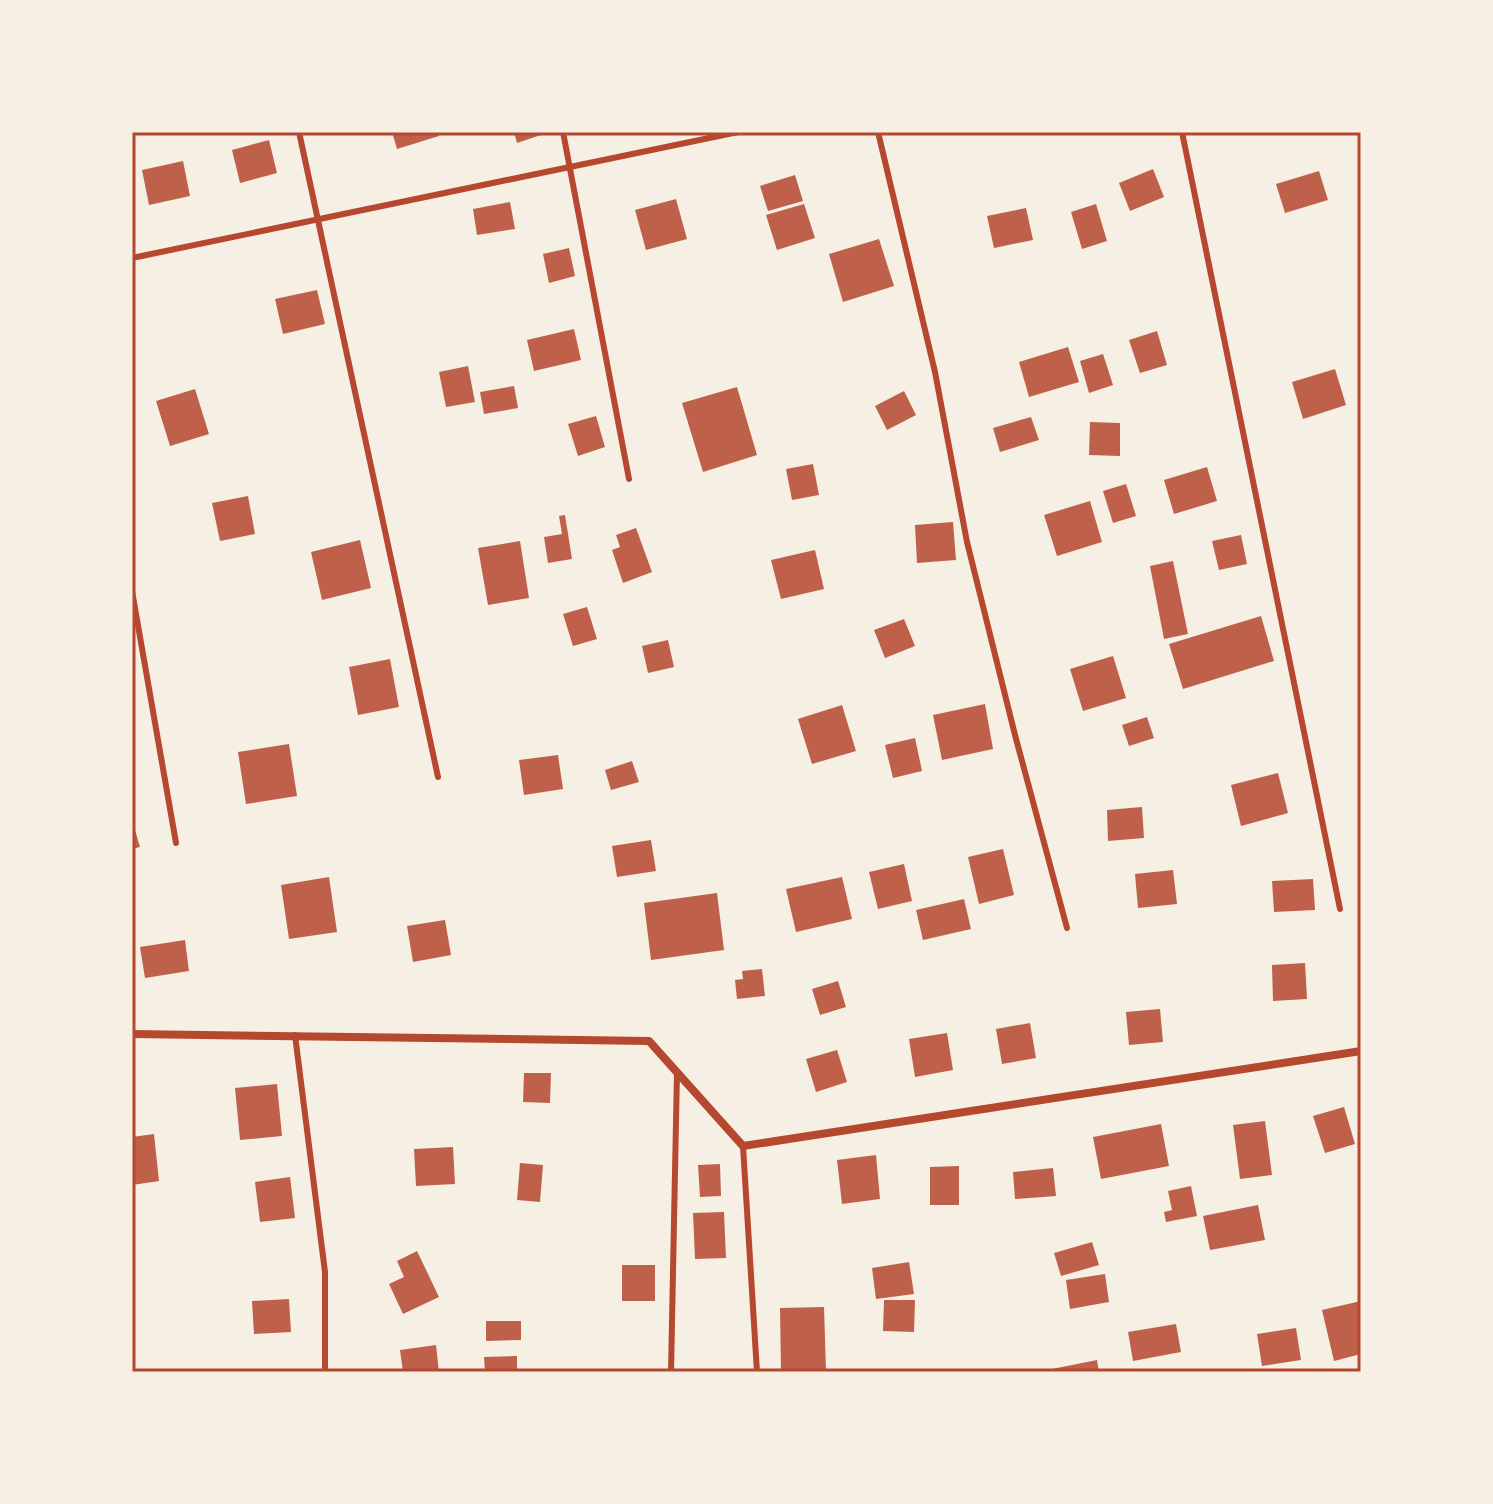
<svg xmlns="http://www.w3.org/2000/svg" width="1493" height="1504" font-family="'Source Serif 4',serif">
  <style>
    .building { fill: #bf614a }
    .lines { fill: none; stroke-linecap: round; stroke-linejoin: round }
    .service { stroke: #b5482f; stroke-width: 6 }
    .minor { stroke: #b5482f; stroke-width: 8 }
    .neatline { fill: none; stroke: #b5482f; stroke-width: 3 }
  </style>
  <rect width="100%" height="100%" fill="#f6efe4"/>
  <!-- building -->
  <path class="building" d="M392,132h45l2,4 -42,13z
    M514,132h26l1,3 -24,8z
    M269,140l8,33 -37,10 -8,-33z
    M183,161l7,35 -41,9 -7,-35z
    M1153,169l11,28 -34,14 -11,-28z
    M1319,171l9,29 -43,13 -9,-29z
    M795,175l8,26 -35,10 -8,-25z
    M676,199l11,40 -41,11 -11,-40z
    M510,202l5,27 -38,6 -4,-26z
    M804,204l11,34 -38,12 -11,-35z
    M1096,204l11,37 -25,8 -11,-37z
    M1026,208l7,32 -39,8 -7,-32z
    M879,239l15,47 -51,16 -14,-48z
    M569,248l6,28 -26,7 -6,-29z
    M317,290l8,34 -42,10 -8,-35z
    M574,329l7,31 -47,11 -7,-31z
    M1157,331l10,34 -27,8 -11,-33z
    M1068,347l11,35 -50,15 -10,-35z
    M1103,354l10,31 -24,8 -9,-32z
    M468,366l7,36 -29,5 -7,-35z
    M1335,369l11,36 -43,14 -11,-37z
    M514,386l4,22 -34,6 -4,-22z
    M737,387l20,68 -54,17 -21,-69z
    M195,389l14,45 -39,12 -14,-45z
    M904,391l12,24 -29,15 -12,-24z
    M596,416l9,31 -27,9 -10,-32z
    M1031,417l8,23 -39,12 -7,-24z
    M1090,422l30,1v33l-31,-1z
    M813,464l6,31 -27,5 -6,-31z
    M1207,467l10,34 -43,13 -10,-34z
    M1126,484l10,32 -23,7 -10,-32z
    M248,496l7,38 -35,7 -8,-38z
    M1090,501l12,41 -45,14 -13,-41z
    M565,515l7,44 -24,4 -4,-26 18,-3 -3,-18z
    M953,522l3,38 -39,3 -2,-38z
    M636,528l16,44 -29,11 -11,-33 8,-3 -4,-12z
    M1241,535l6,29 -28,6 -7,-29z
    M360,540l11,48 -49,12 -11,-48z
    M520,541l9,57 -41,7 -10,-57z
    M815,550l9,39 -43,10 -10,-39z
    M1173,561l15,73 -24,5 -14,-73z
    M587,607l10,32 -24,7 -10,-32z
    M1261,616l13,45 -91,28 -14,-45z
    M904,619l11,27 -30,12 -11,-28z
    M668,640l6,27 -26,6 -6,-27z
    M1113,656l13,42 -43,13 -13,-42z
    M390,659l9,48 -41,8 -9,-48z
    M985,704l8,45 -51,11 -9,-45z
    M842,705l14,46 -44,13 -14,-45z
    M1147,717l7,21 -25,8 -7,-21z
    M915,738l7,33 -29,7 -8,-33z
    M289,744l8,52 -51,8 -8,-52z
    M558,755l5,34 -39,6 -5,-35z
    M632,761l7,21 -28,8 -6,-20z
    M1278,773l10,40 -47,13 -10,-41z
    M1142,807l2,31 -36,3 -1,-31z
    M132,820l8,27 -8,2z
    M651,840l5,31 -39,6 -5,-31z
    M1003,849l11,46 -35,9 -11,-47z
    M904,864l8,37 -34,8 -9,-37z
    M1173,870l4,34 -39,4 -3,-34z
    M329,877l8,55 -48,7 -8,-54z
    M842,877l10,42 -56,13 -10,-43z
    M1313,879l2,31 -41,2 -2,-31z
    M717,893l7,57 -73,10 -7,-57z
    M964,899l7,30 -48,11 -7,-30z
    M445,920l6,35 -38,7 -6,-36z
    M185,940l4,31 -44,7 -5,-31z
    M1305,963l2,36 -34,2 -1,-36z
    M762,969l3,27 -28,3 -2,-19 8,-1 -1,-8z
    M838,981l8,26 -26,8 -8,-26z
    M1160,1009l3,33 -34,3 -3,-33z
    M1030,1023l6,35 -34,6 -6,-35z
    M947,1033l6,37 -38,7 -6,-38z
    M837,1050l10,32 -31,10 -10,-33z
    M524,1073h27l-1,30 -27,-1z
    M277,1084l5,52 -42,4 -5,-52z
    M1344,1107l11,37 -30,9 -12,-37z
    M1265,1121l7,54 -32,4 -7,-54z
    M1161,1124l8,42 -68,13 -8,-42z
    M154,1134l5,47 -27,4v-48z
    M453,1147l2,37 -39,2 -2,-37z
    M876,1155l4,44 -38,5 -5,-44z
    M520,1163l23,2 -3,37 -23,-2z
    M720,1164l1,32 -21,1 -2,-32z
    M959,1166v39h-29v-38z
    M1053,1168l3,28 -41,3 -2,-27z
    M290,1177l5,41 -35,4 -5,-40z
    M1191,1186l6,30 -31,6 -2,-10 8,-2 -4,-19z
    M1258,1205l7,35 -55,10 -7,-34z
    M724,1212l2,46 -31,1 -2,-46z
    M1092,1242l7,23 -38,11 -7,-23z
    M417,1251l22,46 -36,17 -14,-30 15,-7 -7,-16z
    M909,1262l5,32 -38,5 -4,-31z
    M622,1265h33v36h-33z
    M1105,1274l4,28 -39,7 -4,-29z
    M289,1299l2,33 -37,2 -2,-33z
    M884,1300h31l-1,32 -31,-1z
    M1361,1301v53l-27,7 -12,-51z
    M824,1307l2,65h-45l-1,-64z
    M486,1321h35v19l-35,1z
    M1176,1324l5,28 -48,9 -5,-29z
    M1296,1328l5,32 -39,6 -5,-32z
    M436,1345l3,27h-36l-3,-22z
    M517,1356v16h-32l-1,-15z
    M1097,1360l2,12h-46l-1,-3z"/>
  <g class="lines">
    <!-- service -->
    <path class="service" d="M299,132l139,645
      M563,132l66,347
      M878,132l57,240 32,170 48,193 52,193
      M1182,132l158,777
      M132,258l606,-126
      M132,591l44,252
      M295,1035l30,237v100
      M743,1146l14,226
      M671,1372l6,-300"/>
    <!-- minor -->
    <path class="minor" d="M132,1034l517,7 94,105 618,-95"/>
  </g>
  <!-- border -->
  <rect width="1493" height="1504" fill="none" stroke="#f6efe4" stroke-width="268"/>
  <rect x="134" y="134" width="1225" height="1236" class="neatline"/>
</svg>
